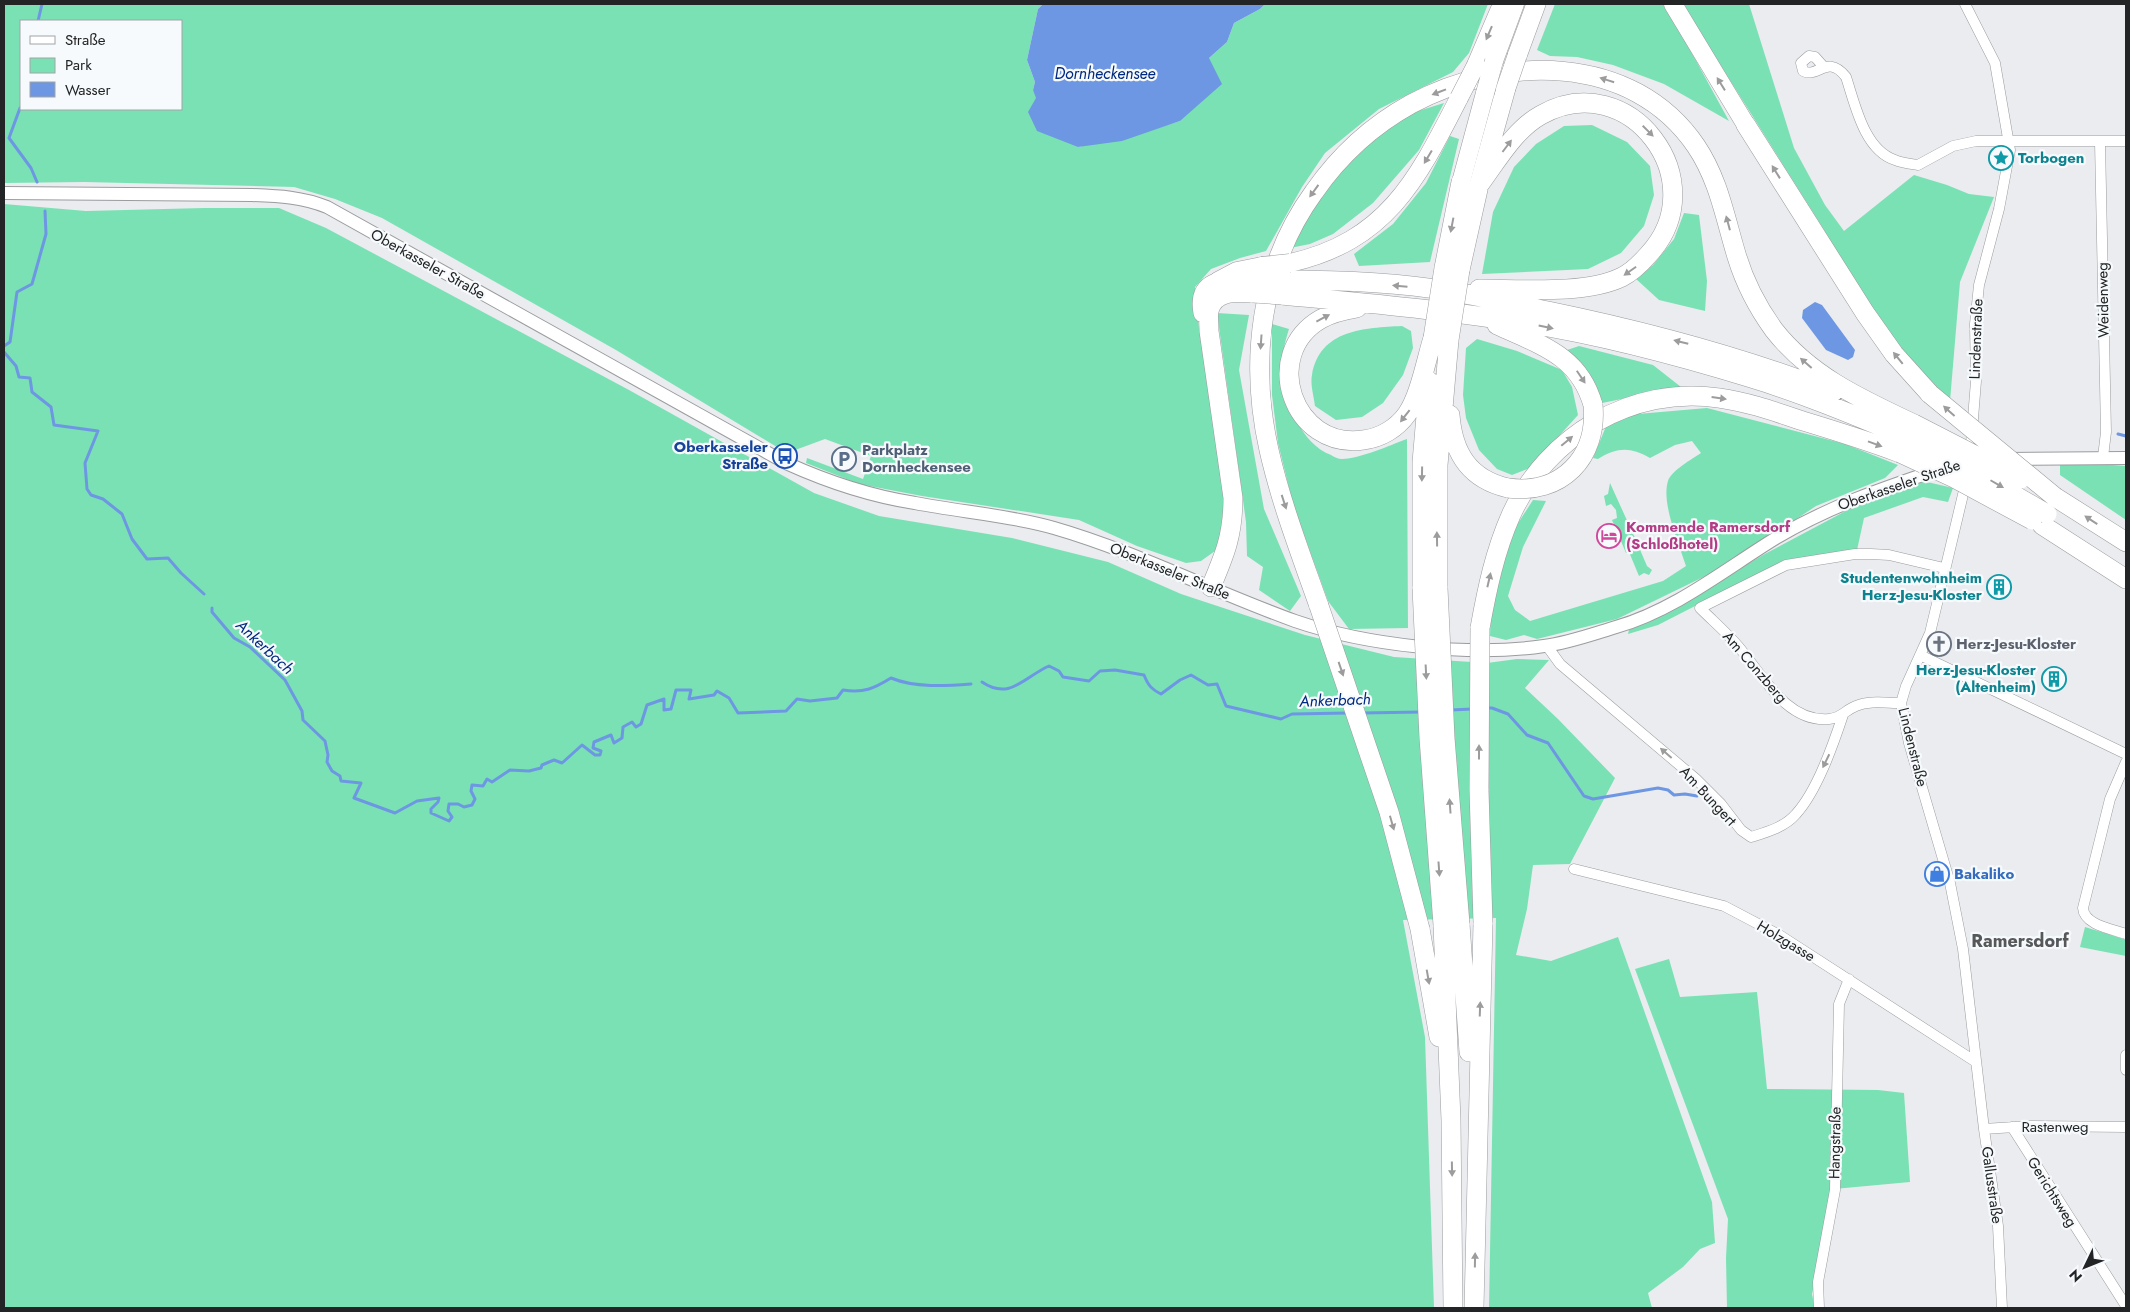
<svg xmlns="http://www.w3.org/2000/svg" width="2130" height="1312" font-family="Jost,sans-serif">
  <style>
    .green { fill: #7ae1b4; fill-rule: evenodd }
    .water { fill: #6e97e3 }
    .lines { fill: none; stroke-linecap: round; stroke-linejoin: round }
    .stream { stroke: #6e97e3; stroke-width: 3 }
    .minor-casing { stroke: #9a9c9e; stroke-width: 11 }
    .tertiary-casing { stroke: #9a9c9e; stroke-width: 14 }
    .trunk-casing { stroke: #9a9c9e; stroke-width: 19 }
    .motorway-casing { stroke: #9a9c9e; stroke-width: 20 }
    .minor { stroke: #fff; stroke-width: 10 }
    .tertiary { stroke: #fff; stroke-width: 12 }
    .trunk { stroke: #fff; stroke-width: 18 }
    .motorway { stroke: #fff; stroke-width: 19 }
    .trunk-bridge-casing { stroke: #9a9c9e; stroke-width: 19; stroke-linecap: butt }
    .motorway-bridge-casing { stroke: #9a9c9e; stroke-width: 20; stroke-linecap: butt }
    .trunk-bridge { stroke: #fff; stroke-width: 18 }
    .motorway-bridge { stroke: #fff; stroke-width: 19 }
    .oneway { fill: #9c9c9d }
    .labels { text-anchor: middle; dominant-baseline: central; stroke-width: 4.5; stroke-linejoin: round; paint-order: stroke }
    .culture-label { font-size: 15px; font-weight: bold; fill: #0d838f; stroke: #f7fafc; text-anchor: end }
    .street-label { font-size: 15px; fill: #232425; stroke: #f7fafc }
    .transit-label { font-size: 15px; font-weight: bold; fill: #164399; stroke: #f7fafc; text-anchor: end }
    .service-label { font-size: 15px; font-weight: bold; fill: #4e5e75; stroke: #f7fafc; text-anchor: start }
    .hotel-label { font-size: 15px; font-weight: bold; fill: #b23c85; stroke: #f7fafc; text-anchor: start }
    .worship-label { font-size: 15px; font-weight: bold; fill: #5b616d; stroke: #f7fafc; text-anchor: start }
    .shop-label { font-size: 15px; font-weight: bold; fill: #366cbe; stroke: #f7fafc; text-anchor: start }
    .water-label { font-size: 16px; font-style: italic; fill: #002980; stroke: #f7fafc }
    .quarter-label { font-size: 18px; font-weight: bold; fill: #56585a; stroke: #f7fafc }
  </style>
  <rect width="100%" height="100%" fill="#eaecef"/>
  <!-- green -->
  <path class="green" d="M4,4h1039l-5,5 -11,51 8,22 -2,8 45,57 74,-17 28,-9 29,-63 18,-16 7,-19 26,-14 5,-5h223l-19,49 -16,19 -74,37 -54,44 -23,34 -36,64 -26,7 -29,11 -16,18 4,42 25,155v48l-9,19 -14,10 -15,2 -49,-17 -58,-26 -157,-24 -63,-12 -53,-21 1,-5 56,21 8,-23 -46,-17 -38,14 -171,-103 -234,-132 -47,-19 -41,-12 -210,-5 -80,1zM21,21h160v88h-160z
    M1555,4h110l64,117 -65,-37 -51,-19 -36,-8 -27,-1 -13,-6z
    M1682,4h67l45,144 31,57 19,26 70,-56 33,10 22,9 25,3 -34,85 -10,119 -25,-21 -40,-49 -64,-106z
    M1444,103l-25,47 -46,53 -40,31 -23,10 -20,4 30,-54 45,-54 37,-24z
    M1592,125l35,17 23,24 4,29 -10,31 -23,27 -33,16 -106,5 11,-62 21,-45 22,-23 28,-18z
    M1450,136l9,3 -29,123 -71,4 -5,-12 39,-30 33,-41z
    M4,204l82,7 118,-3h75l47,20 303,162 185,103 65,23 133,22 96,24 73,32 124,41 89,22 93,6 30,-4 32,1 -24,28 33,31 57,59 -45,86 -37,1 -6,44 -11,46 35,6 67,-24 94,265 3,41 -15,6 -17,18 -35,26 4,15h-163l7,-390 -93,2 22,117 9,271h-1430z
    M1684,213l15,2 8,66 -2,30 -46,-11 -24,-22 18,-13 21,-26z
    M1217,313l32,2 -10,55 25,139 37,87 -11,15 -31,-21 4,-23 -16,-11 -1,-34z
    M1272,324l17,5c-4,13 -8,27 -6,41 2,31 17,73 48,85 3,2 7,4 11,4 20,-1 46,-13 65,-20l1,189 -59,1 -21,-28 -35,-97 -15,-61 -6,-48z
    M1402,326l9,5 2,17 -10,27 -20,28 -21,14 -26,3 -21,-14c-1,-9 -5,-22 -3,-31 8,-46 53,-47 90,-49z
    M1477,339l40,12 45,19 10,17 6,28 -48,53 -18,7 -15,-6 -18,-19 -13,-32 -3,-23 3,-47z
    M1579,346l74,19 28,22 -79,16 -7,-20 -28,-33z
    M1707,408l138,36 53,21 -13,13 -69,28 -92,61 -107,52 -80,20 -13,-4 -18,5 -16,-4 1,-32 20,-70 22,-34 13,1 -23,46 -15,49 7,14 15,11 133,-40 23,-15c-7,-22 -25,-63 -18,-85 3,-10 24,-22 33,-28l-9,-12 -17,4 -25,13c-20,-11 -32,-11 -52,1l-5,-1 14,-34 19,-9z
    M2060,461l66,5v54l-66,-45z
    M1923,481l30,7 -5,14 -25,-5 -59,21 -7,32 -72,10 -127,65 -30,9 1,-4 32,-14 102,-61 94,-50z
    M1610,483l20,44 2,-1 2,4 -2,1 15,35 5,4 -3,5 -5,-2 -5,3 -10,-24 -3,1 -14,-33 5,-2 -1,-8 -5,-6 -5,2 -2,-10 4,-2z
    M2085,927l39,12 2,2v15l-46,-9z
    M1669,959l11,38 77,-5 10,97 111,1 26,3 6,89 -76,7 -22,105 3,14h-88l-1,-50 2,-39 -93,-250z"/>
  <!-- water -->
  <path class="water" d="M1043,4h222l-5,5 -26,14 -7,19 -18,16 13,26 -42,37 -58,20 -44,6 -41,-16 -9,-19 8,-14 -3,-8 2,-8 -8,-22 11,-51z
    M1815,302l7,3 33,45 -2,7 -5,3 -22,-10 -24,-32 1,-8z"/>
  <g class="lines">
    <!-- stream -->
    <path class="stream" d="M38,21l4,-17
      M20,108l-11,30 22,30 6,14
      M4,346l6,-4 7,-50 15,-8 14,-50 -1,-23
      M4,352l12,14 3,11 11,1 2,14 19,15 3,18 44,6 -13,32 2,26 4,6 12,4 19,15 10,25 15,20 21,-1 13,15 23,21
      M2118,434l8,2
      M212,608v4l22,26 16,9 35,33 17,31 1,9 22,21 3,14 -1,7 5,9 8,5 1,5 20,2 -7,15 41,15 22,-12 22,-3 -1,4 -7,7v4l18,8 3,-4 -4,-6 1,-7h9l6,3 8,-2 3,-6 -4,-8 1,-6 11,1 4,-7 5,3 18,-12 19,1 12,-3 1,-3 12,-5 8,3 20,-18 13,10h5l1,-4 -8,-3 1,-6 17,-7 3,8 8,-5 1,-11 9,-5 4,5 5,-3 6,-19 17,-6v11l7,-1 5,-19h15l-2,9 25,-4 3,-4 12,7 9,15 48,-2 11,-12 13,2 27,-3 6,-8c21,3 30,-1 48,-12 24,10 55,8 80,6
      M982,682c28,19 42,-5 67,-16l10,5 4,6 26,4 11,-10 15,-1 29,5c4,10 7,14 17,19l19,-14 11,-5 17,10 9,-1 9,22 55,13 11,-5 56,-1
      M1486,708h6l16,6 19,21 21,8 36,53 9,3 65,-11 10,2 6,5 11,-1 12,2
      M1451,710l21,-1
      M1361,713l61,-1"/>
    <defs>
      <path id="minor" d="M1965,4l30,59 15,87 -11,59 -20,76 -4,39 1,57 -6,75
        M1823,66l-8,-9 -6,-1 -8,7 2,8c15,8 24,-18 43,6 9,27 18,73 49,83 7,3 16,4 23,5l35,-19 23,-5h150
        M2100,142l6,290 -3,25
        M1966,482l-36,151 -24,53 -5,17 8,40 41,140 13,66 21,180 14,97 4,82
        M1547,646l13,18 136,115 25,25 20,26 10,7c16,-5 34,-10 45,-23 21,-23 37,-69 47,-99
        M1920,655l206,99
        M1901,703c-14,0 -32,-3 -45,3 -11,4 -14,12 -27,13 -43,4 -67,-45 -91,-73 -12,-14 -25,-25 -38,-38l86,-43 69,-11h16l18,1 55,13
        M2126,762l-16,37 -27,109c1,17 29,21 43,26
        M1574,869l150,37 57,30 195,126
        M2126,1055v15
        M2012,1127l114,179
        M1984,1129l46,-3 96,1
        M1819,1308l-1,-26 17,-92 4,-186 10,-25"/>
      <path id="tertiary" d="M4,193l248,2c27,1 50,2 75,12l459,256c42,19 84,33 129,40 46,9 94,12 139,25 83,24 160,64 241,93 70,24 175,36 249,25 24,-3 49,-12 72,-19 59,-17 108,-57 160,-89 54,-32 105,-49 164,-69
        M2006,459l120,-1"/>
      <path id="trunk" d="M1673,4l73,121
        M1494,61l21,-57
        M1476,65l23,-54 7,-7
        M1461,182l24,-89
        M1290,263c97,-22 127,-83 169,-165
        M1218,281l19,-10 25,-5"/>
      <path id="motorway" d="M1517,56l19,-52
        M1746,125l119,188 29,41 36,40
        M1479,185c18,-24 35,-55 62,-70 88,-50 176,67 107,140 -7,8 -16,17 -26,22 -37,18 -102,12 -143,12
        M1444,268l17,-86
        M1460,270l19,-85 27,-97
        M1285,280c54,0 110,2 163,11 34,5 67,14 100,20 97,20 192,45 285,81
        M1282,295c82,8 166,15 248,29 75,12 149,32 221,54 53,16 105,38 156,59
        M1357,308c-12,2 -25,5 -36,11 -61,35 -28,131 42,121 18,-2 34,-12 44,-26 13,-19 19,-54 26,-76
        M1203,313c-6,-34 21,-33 46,-33
        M1497,325c43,20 82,30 96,80
        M1450,415c3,38 19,64 58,73
        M2055,497l71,45
        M2042,525l84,54
        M1211,587c14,-33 22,-52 22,-89l-24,-167c0,-6 -1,-14 0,-20 5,-21 28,-19 44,-18
        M1422,588v-126l7,-81
        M1438,588v-123l11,-125
        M1319,606c-18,-51 -38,-103 -50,-156 -20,-88 -9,-184 45,-258 25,-36 59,-67 97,-88 91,-49 221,-52 285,42 23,34 29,72 41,111 8,26 21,51 37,73 36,46 87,69 140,94
        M1480,628c7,-39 15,-77 31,-113 36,-79 121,-130 208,-117 29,4 57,14 84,23 33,10 65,20 97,32
        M1460,924l9,128
        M1443,925l8,195 2,188
        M1420,929l19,108
        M1474,1308l9,-385"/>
    </defs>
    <!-- minor casing -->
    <use href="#minor" class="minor-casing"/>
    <!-- tertiary casing -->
    <use href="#tertiary" class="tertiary-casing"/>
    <!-- trunk casing -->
    <use href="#trunk" class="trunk-casing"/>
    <!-- motorway casing -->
    <use href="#motorway" class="motorway-casing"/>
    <!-- minor -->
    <use href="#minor" class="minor"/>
    <!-- tertiary -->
    <use href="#tertiary" class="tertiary"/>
    <!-- trunk -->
    <use href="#trunk" class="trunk"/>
    <!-- motorway -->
    <use href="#motorway" class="motorway"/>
    <defs>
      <path id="trunk-bridge" d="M1485,93l9,-32
        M1459,98l17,-33
        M1262,266l28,-3"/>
      <path id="motorway-bridge" d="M1506,88l11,-32
        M1258,280h27
        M1253,293l29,2
        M1433,338l11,-70
        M1449,340l11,-70
        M1930,394l125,103
        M1914,424l107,55
        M1907,437l57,29 83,48
        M1900,453l54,25 78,42
        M1508,488c53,7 90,-30 85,-83
        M1422,588l7,150 14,187
        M1438,588l7,150 15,186
        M1319,606l70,206 31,117
        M1480,628l-1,162 4,133"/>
    </defs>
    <!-- trunk-bridge casing -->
    <use href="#trunk-bridge" class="trunk-bridge-casing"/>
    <!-- motorway-bridge casing -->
    <use href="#motorway-bridge" class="motorway-bridge-casing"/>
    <!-- trunk-bridge -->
    <use href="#trunk-bridge" class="trunk-bridge"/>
    <!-- motorway-bridge -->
    <use href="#motorway-bridge" class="motorway-bridge"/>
  </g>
  <!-- one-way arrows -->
  <defs><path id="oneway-solid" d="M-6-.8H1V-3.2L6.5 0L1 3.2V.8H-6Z" transform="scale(1.25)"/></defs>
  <g class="oneway">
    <use href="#oneway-solid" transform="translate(1489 33) rotate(113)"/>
    <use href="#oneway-solid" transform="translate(1607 80) rotate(-162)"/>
    <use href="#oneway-solid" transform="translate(1721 84) rotate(-122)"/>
    <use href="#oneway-solid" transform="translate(1439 92) rotate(159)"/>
    <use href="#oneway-solid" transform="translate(1648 131) rotate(45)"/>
    <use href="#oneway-solid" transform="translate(1507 146) rotate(-53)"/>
    <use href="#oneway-solid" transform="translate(1428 157) rotate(121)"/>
    <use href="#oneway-solid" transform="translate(1776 172) rotate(-122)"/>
    <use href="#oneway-solid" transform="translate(1314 191) rotate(126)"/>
    <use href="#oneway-solid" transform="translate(1728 223) rotate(-105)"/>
    <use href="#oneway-solid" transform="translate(1452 225) rotate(101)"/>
    <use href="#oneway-solid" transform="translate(1630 271) rotate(145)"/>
    <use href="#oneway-solid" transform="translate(1400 286) rotate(-175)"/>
    <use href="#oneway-solid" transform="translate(1323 318) rotate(-28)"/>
    <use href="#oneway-solid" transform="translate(1546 327) rotate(12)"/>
    <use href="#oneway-solid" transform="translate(1261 342) rotate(94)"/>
    <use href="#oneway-solid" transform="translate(1681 342) rotate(-166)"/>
    <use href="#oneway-solid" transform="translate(1898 358) rotate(-129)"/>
    <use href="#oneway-solid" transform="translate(1806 363) rotate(-139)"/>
    <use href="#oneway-solid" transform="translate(1581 377) rotate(56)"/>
    <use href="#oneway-solid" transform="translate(1719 398) rotate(8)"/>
    <use href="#oneway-solid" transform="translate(1949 411) rotate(-138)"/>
    <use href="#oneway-solid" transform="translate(1405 416) rotate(128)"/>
    <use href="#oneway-solid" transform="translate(1567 441) rotate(-40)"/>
    <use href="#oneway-solid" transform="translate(1875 444) rotate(20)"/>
    <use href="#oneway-solid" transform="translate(1422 474) rotate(91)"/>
    <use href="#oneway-solid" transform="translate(1997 484) rotate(30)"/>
    <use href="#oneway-solid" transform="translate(1284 502) rotate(72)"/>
    <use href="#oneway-solid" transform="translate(2091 520) rotate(-147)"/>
    <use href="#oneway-solid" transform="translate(1437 539) rotate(-91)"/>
    <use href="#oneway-solid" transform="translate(1489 580) rotate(-77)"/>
    <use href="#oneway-solid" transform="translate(1341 669) rotate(71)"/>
    <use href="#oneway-solid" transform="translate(1426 672) rotate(87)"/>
    <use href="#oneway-solid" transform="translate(1479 752) rotate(-90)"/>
    <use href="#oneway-solid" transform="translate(1666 753) rotate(-139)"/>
    <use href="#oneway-solid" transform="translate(1826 761) rotate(116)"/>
    <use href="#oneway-solid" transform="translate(1450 806) rotate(-94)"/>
    <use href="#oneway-solid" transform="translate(1392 823) rotate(74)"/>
    <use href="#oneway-solid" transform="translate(1439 869) rotate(86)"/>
    <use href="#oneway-solid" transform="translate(1428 977) rotate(80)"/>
    <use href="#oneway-solid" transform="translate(1480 1009) rotate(-88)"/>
    <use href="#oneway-solid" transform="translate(1452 1169) rotate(89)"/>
    <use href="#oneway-solid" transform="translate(1475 1260) rotate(-89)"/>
  </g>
  <!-- icons -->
  <defs>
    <symbol id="sight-ring" viewBox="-11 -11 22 22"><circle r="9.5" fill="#f7fafc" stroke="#0f9aa8" stroke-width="1.5"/><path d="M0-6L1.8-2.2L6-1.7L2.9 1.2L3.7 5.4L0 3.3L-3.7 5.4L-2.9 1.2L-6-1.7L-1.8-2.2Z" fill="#0f9aa8"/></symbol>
    <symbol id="bus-ring" viewBox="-11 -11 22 22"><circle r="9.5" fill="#f7fafc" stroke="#1a4fb4" stroke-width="1.5"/><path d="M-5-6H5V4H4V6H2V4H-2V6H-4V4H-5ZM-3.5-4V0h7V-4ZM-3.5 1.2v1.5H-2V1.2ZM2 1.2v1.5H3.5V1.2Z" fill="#1a4fb4"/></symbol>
    <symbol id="parking-ring" viewBox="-11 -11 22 22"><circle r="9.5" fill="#f7fafc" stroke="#5c6f8a" stroke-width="1.5"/><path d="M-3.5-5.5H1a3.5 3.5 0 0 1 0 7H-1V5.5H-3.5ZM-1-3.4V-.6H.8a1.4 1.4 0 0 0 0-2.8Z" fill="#5c6f8a"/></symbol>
    <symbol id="hotel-ring" viewBox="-11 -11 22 22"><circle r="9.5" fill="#f7fafc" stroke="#d1479c" stroke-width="1.5"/><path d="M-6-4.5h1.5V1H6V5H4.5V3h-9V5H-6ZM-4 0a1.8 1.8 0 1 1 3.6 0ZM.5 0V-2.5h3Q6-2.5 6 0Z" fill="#d1479c"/></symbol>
    <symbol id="building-ring" viewBox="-11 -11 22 22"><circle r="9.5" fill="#f7fafc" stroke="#0f9aa8" stroke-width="1.5"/><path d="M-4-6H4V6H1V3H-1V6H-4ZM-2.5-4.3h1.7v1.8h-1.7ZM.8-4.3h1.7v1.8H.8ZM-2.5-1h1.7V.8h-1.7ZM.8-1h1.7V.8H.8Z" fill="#0f9aa8"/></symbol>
    <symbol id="church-ring" viewBox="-11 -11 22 22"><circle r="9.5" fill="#f7fafc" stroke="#6b7280" stroke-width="1.5"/><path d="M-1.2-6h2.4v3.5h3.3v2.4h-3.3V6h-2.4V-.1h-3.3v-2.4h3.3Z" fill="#6b7280"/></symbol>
    <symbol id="shop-ring" viewBox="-11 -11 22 22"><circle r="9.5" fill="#f7fafc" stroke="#3f7fe0" stroke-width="1.5"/><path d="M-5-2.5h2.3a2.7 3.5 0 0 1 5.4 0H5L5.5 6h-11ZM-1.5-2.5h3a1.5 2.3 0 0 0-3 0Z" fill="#3f7fe0"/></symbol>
  </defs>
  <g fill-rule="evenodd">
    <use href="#sight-ring" x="1987" y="144" width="28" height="28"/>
    <use href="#bus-ring" x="771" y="442" width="28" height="28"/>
    <use href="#parking-ring" x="830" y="445" width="28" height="28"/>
    <use href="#hotel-ring" x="1595" y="522" width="28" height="28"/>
    <use href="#building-ring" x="1985" y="573" width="28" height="28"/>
    <use href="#church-ring" x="1925" y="630" width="28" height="28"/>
    <use href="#building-ring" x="2040" y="665" width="28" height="28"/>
    <use href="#shop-ring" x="1923" y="860" width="28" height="28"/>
  </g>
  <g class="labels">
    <!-- culture labels -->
    <g class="culture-label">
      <text x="2018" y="158" text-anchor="start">Torbogen</text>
      <text x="1982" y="578">Studentenwohnheim<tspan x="1982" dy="17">Herz-Jesu-Kloster</tspan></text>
      <text x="2036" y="670">Herz-Jesu-Kloster<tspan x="2036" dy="17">(Altenheim)</tspan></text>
    </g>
    <!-- street labels -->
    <g class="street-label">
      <text transform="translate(428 264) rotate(29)">Oberkasseler Straße</text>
      <text transform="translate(2103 300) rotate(-91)">Weidenweg</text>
      <text transform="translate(1976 339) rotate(-88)">Lindenstraße</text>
      <text transform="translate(1899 485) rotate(-19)">Oberkasseler Straße</text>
      <text transform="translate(1170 571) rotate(22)">Oberkasseler Straße</text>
      <text transform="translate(1755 667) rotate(49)">Am Conzberg</text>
      <text transform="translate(1913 747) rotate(76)">Lindenstraße</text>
      <text transform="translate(1708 796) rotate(47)">Am Bungert</text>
      <text transform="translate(1786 941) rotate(31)">Holzgasse</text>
      <text x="2055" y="1127">Rastenweg</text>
      <text transform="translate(1835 1143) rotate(-89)">Hangstraße</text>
      <text transform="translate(1992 1185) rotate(82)">Gallusstraße</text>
      <text transform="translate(2052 1192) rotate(58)">Gerichtsweg</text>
    </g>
    <!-- transit labels -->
    <g class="transit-label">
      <text x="768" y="447">Oberkasseler<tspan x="768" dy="17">Straße</tspan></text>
    </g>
    <!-- service labels -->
    <g class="service-label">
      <text x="862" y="450">Parkplatz<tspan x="862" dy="17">Dornheckensee</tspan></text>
    </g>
    <!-- hotel labels -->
    <g class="hotel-label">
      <text x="1626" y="527">Kommende Ramersdorf<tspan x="1626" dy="17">(Schloßhotel)</tspan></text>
    </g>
    <!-- worship labels -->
    <g class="worship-label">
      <text x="1956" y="644">Herz-Jesu-Kloster</text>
    </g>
    <!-- shop labels -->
    <g class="shop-label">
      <text x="1954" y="874">Bakaliko</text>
    </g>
    <!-- water labels -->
    <g class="water-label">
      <text x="1105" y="73">Dornheckensee</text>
      <text transform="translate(265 647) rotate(43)">Ankerbach</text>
      <text transform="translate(1335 700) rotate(-2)">Ankerbach</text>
    </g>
    <!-- quarter labels -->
    <g class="quarter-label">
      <text x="2020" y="941">Ramersdorf</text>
    </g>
  </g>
  <!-- border -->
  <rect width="2130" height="1312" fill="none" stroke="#232425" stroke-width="10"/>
  <!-- legend -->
  <rect x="20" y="20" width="162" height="90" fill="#f7fafc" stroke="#a2a4a6"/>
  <rect x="30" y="36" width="25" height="8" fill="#ffffff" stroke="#a2a4a6"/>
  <text x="65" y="45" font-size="15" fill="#232425">Straße</text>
  <rect x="30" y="58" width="25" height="15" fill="#7ae1b4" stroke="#a2a4a6"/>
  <text x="65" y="70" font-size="15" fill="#232425">Park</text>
  <rect x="30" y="82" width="25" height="15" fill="#6e97e3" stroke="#a2a4a6"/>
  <text x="65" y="95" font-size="15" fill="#232425">Wasser</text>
  <!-- north arrow -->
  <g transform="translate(2085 1267) rotate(227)" stroke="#f7fafc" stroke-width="4" paint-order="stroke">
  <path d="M0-4L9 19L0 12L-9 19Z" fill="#232425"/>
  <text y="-8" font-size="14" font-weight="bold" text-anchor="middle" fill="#232425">N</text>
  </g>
</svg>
